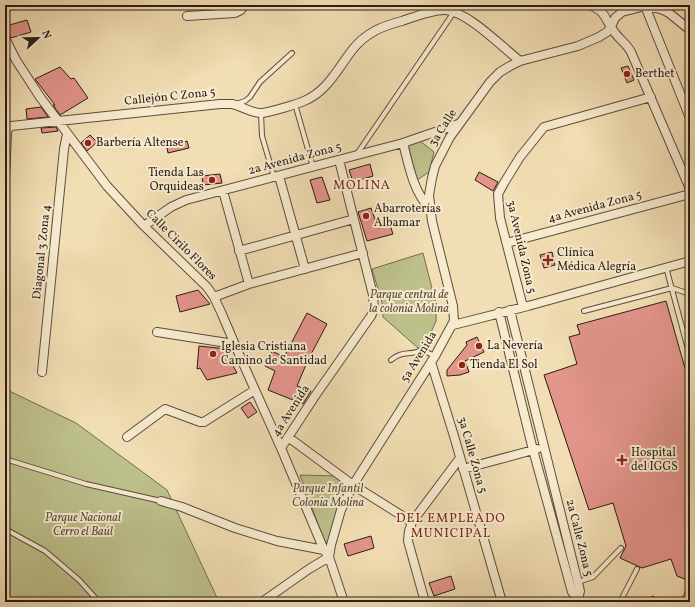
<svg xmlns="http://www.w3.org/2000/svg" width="695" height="607" font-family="Vollkorn,serif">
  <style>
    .green { fill: #bdc08b; stroke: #726e51 }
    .building { fill: #e3948b; stroke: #281d17 }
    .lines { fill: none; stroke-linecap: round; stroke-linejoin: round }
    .lane-casing { stroke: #5a4d3e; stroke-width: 6 }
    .street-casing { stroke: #5a4d3e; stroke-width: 10 }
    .lane { stroke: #f7eace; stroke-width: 4 }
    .street { stroke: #f7eace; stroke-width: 8 }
    .poi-dot { fill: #8f2418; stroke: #f7eace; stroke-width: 1.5 }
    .labels { text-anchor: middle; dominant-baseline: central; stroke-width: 4; stroke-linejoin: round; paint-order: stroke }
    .poi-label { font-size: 12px; fill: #281d17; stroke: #f7eace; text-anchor: start }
    .street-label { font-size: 12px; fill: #281d17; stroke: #f7eace }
    .park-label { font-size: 12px; font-style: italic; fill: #554e3a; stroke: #f7eace }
    .neighbourhood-label { font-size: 13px; letter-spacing: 1px; fill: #7a1f14; stroke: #f7eace }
  </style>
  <rect width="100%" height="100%" fill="#f2deb4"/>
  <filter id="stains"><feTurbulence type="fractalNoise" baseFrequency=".005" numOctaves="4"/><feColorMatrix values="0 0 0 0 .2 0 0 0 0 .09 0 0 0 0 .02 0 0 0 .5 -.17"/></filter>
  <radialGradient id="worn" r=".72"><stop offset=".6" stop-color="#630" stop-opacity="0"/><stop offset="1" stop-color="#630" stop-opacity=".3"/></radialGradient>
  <!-- green -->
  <path class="green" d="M420,141l14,11 -5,20 -12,8 -9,-35z
    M423,253l13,51v17l-11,25 -7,2 -35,-31 -1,-15 -10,-33z
    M5,389l71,34 91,67 52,112h-214z
    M300,475l38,1 14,11 -23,67z"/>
  <!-- building -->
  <path class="building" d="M27,20l4,12 -20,6 -5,-12z
    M628,66l6,14 -7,3 -6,-15z
    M60,67l11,12 3,-1 14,20 -28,17 -7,-10h2l-20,-26z
    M41,107l7,10 -21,2 -1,-10z
    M56,127l2,4 -16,2 -1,-5z
    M90,135l7,7 -10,9 -6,-8z
    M187,141l2,7 -21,5 -1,-5z
    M370,164l3,12 -20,6 -4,-12z
    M479,172l19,10 -5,9 -18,-11z
    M220,174l2,9 -19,2 -1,-9z
    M322,177l8,23 -13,3 -7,-23z
    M371,208l7,20 12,-3 3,9 -26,7 -9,-29z
    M552,252l3,13 -11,3 -4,-13z
    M198,290l12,14 -30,8 -4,-16z
    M666,301l24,85v190l-3,4 -10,-4 -6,-17 -29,9 -22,-10 6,-12 -13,-43 -24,7 -45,-135 33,-11 -8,-27 11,-3 -3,-9z
    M307,313l20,11 -19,36 -11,26 14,5 -8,13 -35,-14 7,-19 -10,-5 7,-15 12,6z
    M477,337l7,15 -19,9 4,11 -9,3 -13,1v-6l20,-25 -1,-3z
    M199,346l28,3 3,11 7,13 -30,7 -7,-12 -3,1z
    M250,402l7,10 -9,6 -7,-10z
    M371,536l3,12 -26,8 -4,-12z
    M451,576l4,13 -21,7 -5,-13z"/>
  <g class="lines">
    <defs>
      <path id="lane" d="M236,104l9,-3 5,-4 10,-15 32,-29
        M295,104l18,63
        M261,113l1,23 12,41
        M357,154l97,-142
        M666,267l24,90
        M584,311l88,-23 18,6
        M391,360c12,-10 19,-4 31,-10l13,6
        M5,459l81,25 75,17
        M5,529l40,22 34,29 20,22
        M578,582l15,-5 28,-29
        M620,602l17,-33
        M651,602l2,-3
        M683,602l7,-14"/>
      <path id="street" d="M590,5c18,8 14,14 25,28 5,7 12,11 16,19l59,137
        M645,6l45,112
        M187,16l48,-3 6,-3 3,-5
        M5,38l11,22 24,37 67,89 37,40 63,61 7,10 7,15 21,49 39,87 43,102 5,7
        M403,143c6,23 10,48 27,66
        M279,176l26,93
        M5,179l2,-46 1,-4 3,-3 209,-22c4,0 8,0 12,0 10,2 18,9 29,9 7,0 36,-9 43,-12 24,-10 34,-33 49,-52 13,-16 29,-23 49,-28 12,-4 32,-12 44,-11 22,2 56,37 74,51
        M223,191l26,93
        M144,226l27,-19 15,-7 217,-57 55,-19
        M507,243l183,-49
        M239,251l115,-32
        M214,297l35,-13 114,-31
        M523,307l-23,-89 -2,-24 6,-11 16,-26 24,-30 107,-30
        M510,310l70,281 -2,8
        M499,312l34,138 39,142 6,7 1,3
        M453,325l75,-19 162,-45
        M157,332l77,12
        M431,362l23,74 48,166
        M42,372l22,-223 3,-15
        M127,437l38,-28 35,13h4l51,-32
        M288,437l65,48 59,37
        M281,448l34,-52 56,-80 3,-7 -1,-14 -34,-135
        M463,469l74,-20
        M161,501l21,6 53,21 42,13 47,9
        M262,602l47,-33 20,-12
        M344,602l-15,-45 2,-12 10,-35 12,-25 82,-129 19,-35 -1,-15 -21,-85 -3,-26 3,-17 3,-12 15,-29 40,-55 10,-10 10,-6 10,-5 58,-15 21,-9 8,-5 4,-5 4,-9 7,-6 23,-6 16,3 8,4 21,17
        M425,602l-17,-61 1,-10 3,-9 48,-64"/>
    </defs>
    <!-- lane casing -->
    <use href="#lane" class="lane-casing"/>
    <!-- street casing -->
    <use href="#street" class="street-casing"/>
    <!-- lane -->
    <use href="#lane" class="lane"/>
    <!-- street -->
    <use href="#street" class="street"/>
  </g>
  <!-- markers -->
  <g class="poi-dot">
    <circle cx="627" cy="74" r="4"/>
    <circle cx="88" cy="143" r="4"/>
    <circle cx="212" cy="180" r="4"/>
    <circle cx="366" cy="216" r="4"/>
    <path d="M546 254h4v4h4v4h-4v4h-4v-4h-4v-4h4z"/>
    <circle cx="479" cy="346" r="4"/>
    <circle cx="213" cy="354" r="4"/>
    <circle cx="462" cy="365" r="4"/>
    <path d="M620 454h4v4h4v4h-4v4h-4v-4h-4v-4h4z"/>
  </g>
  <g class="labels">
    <!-- poi labels -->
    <g class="poi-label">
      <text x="635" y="74">Berthet</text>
      <text x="96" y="143">Barbería Altense</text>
      <text x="204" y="173" text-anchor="end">Tienda Las<tspan x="204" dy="14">Orquideas</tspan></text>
      <text x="374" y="209">Abarroterías<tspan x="374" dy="14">Albamar</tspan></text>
      <text x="557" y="253">Clínica<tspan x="557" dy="14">Médica Alegría</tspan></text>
      <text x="487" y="346">La Nevería</text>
      <text x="221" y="347">Iglesia Cristiana<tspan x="221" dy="14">Camino de Santidad</tspan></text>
      <text x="470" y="365">Tienda El Sol</text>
      <text x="631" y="453">Hospital<tspan x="631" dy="14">del IGGS</tspan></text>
    </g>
    <!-- street labels -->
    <g class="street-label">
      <text transform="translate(170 97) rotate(-6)">Callejón C Zona 5</text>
      <text transform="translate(443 128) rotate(-58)">3a Calle</text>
      <text transform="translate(295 159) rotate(-15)">2a Avenida Zona 5</text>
      <text transform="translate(595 207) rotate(-15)">4a Avenida Zona 5</text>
      <text transform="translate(181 245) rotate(45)">Calle Cirilo Flores</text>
      <text transform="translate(521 247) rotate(77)">3a Avenida Zona 5</text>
      <text transform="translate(42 252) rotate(-84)">Diagonal 3 Zona 4</text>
      <text transform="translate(419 357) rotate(-58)">5a Avenida</text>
      <text transform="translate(291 411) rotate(-57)">4a Avenida</text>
      <text transform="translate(472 455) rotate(74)">3a Calle Zona 5</text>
      <text transform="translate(579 538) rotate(76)">2a Calle Zona 5</text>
    </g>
    <!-- park labels -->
    <g class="park-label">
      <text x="409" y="295">Parque central de<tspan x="409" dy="14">la colonia Molina</tspan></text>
      <text x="328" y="489">Parque Infantil<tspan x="328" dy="14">Colonia Molina</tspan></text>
      <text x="83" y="518">Parque Nacional<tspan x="83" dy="14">Cerro el Baúl</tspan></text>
    </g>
    <!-- neighbourhood labels -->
    <g class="neighbourhood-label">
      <text x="362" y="186">MOLINA</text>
      <text x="451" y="519">DEL EMPLEADO<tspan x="451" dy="15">MUNICIPAL</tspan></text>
    </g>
  </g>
  <!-- margin -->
  <rect width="695" height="607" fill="none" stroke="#f2deb4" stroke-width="20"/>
  <rect x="6" y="6" width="683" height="595" fill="none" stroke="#281d17" stroke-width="2"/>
  <rect x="10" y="10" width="675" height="587" fill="none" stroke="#281d17"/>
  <!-- north arrow -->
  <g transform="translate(38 38) rotate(68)" stroke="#f7eace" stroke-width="3" paint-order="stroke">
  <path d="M0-3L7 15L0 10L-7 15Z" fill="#281d17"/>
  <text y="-6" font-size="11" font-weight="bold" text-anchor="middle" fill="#281d17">N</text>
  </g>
  <rect width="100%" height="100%" filter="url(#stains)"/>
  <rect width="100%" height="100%" fill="url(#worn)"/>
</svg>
